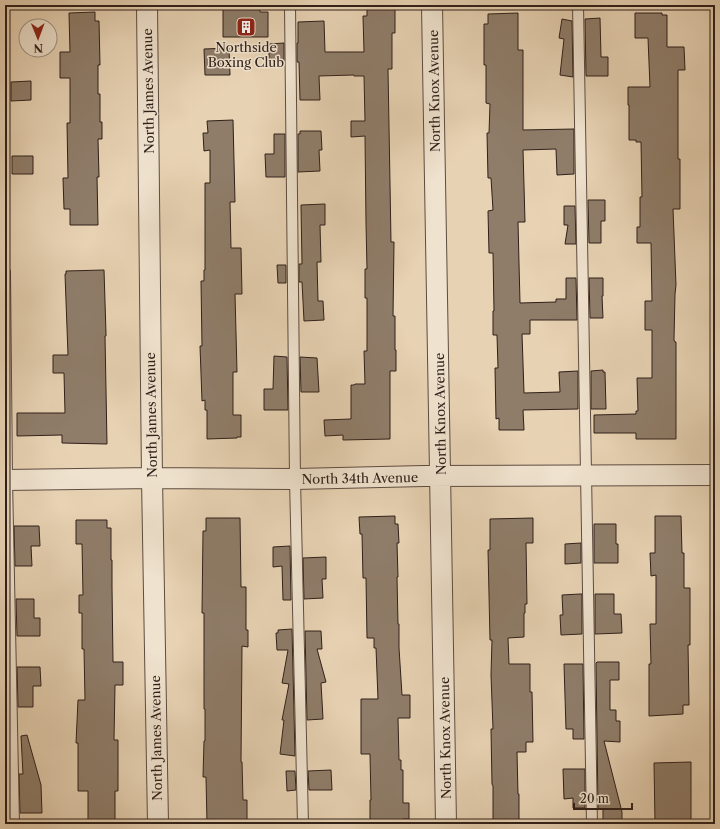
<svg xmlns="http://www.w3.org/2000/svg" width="720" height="829" font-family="'Libre Caslon Text',serif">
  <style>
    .building { fill: #8f7d6a; stroke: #30201a }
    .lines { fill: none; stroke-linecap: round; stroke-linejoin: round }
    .service-casing { stroke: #5e4c40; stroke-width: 12 }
    .minor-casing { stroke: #5e4c40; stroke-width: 22 }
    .service { stroke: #efe2ce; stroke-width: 10 }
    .minor { stroke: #efe2ce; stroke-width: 20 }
    .labels { text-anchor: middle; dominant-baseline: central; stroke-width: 3; stroke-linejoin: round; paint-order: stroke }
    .poi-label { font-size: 13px; fill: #30201a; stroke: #efe2ce }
    .street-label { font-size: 13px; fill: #30201a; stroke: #efe2ce }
  </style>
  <rect width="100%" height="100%" fill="#e7d2b3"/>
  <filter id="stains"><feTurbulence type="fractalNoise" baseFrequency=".005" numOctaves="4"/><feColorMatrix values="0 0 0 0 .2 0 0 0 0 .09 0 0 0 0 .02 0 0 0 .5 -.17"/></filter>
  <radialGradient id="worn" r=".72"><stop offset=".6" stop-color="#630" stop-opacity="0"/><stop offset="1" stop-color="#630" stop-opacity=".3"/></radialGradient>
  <!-- building -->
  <path class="building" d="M223,5h36l1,7h8v25h-45z
    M367,7h28v26h-3v36h-4l3,173h3l-1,74h2v34h1v21h-6v68l-47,1v-5l-18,1 -1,-16 27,-1v-34h3l1,-1h10l-1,-33h3v-53h-2v-29h2l-1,-46 -1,-87 -14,1v-16h14l-1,-45h-10v-1l-35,1 1,24h-20l-1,-38h-2v-19h1v-21l26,-1 1,31h39l-1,-36h4z
    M95,12v9h4l1,44h-2v29h2v28h2v17h-4l1,38h-2l1,48h-28v-16h-6l-1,-31h5l-1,-55h3v-45h-10v-26h10l-1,-39z
    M518,13v37h5v80l51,-1v45l-17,1 -1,-26 -33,1 2,72h-7l2,81 36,-1v-3h10v-21h10l1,42h-47v14h-8l2,59 36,-1 -1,-20 19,-1v38l-55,1 1,20h-25v-12l-3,1 -1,-51h3l-1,-33h-4v-24h1l-1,-58h-4l-1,-42 5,-1 -2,-32h-3l-1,-45h2l1,-29 -4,-1v-38h-2v-41h4v-10z
    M635,13h27v2h5v32h17l1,23h-7v89h2v50h-7l3,76 -1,9 -1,46 1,2h1v97h-40v-6h-42v-18l42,-1v-3h2l-1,-33h15v-48h-7v-29h7l-1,-58h-14v-16h3v-30h2l-1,-55h-5v-2h-7v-35h-1v-18h22l-2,-49h-13z
    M600,18l1,39h7v19h-22l-1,-57z
    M562,19l10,2 1,56 -13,-2 4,-36 -5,-1z
    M284,43v19l-15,1v-19z
    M229,48l1,27h-25l-1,-26z
    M31,81v19l-20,1v-19z
    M233,120l2,82h-5l1,46h10l1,46h-7l2,78h-4v43h8v22h-4v1l-30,1v-29h-2v-10l-3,1 -2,-55h2l-1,-65h3v-11h1v-87h5v-33l-6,1 -1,-18h5l-1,-12z
    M300,131h21l1,19h-3l1,21 -22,1v-38h2z
    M274,134h11v43h-19l-1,-23h9z
    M12,156h21v18h-21z
    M588,200h17v21h-4v22h-12z
    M325,204v21h-5l1,37h-4l1,39h5l1,19 -20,1 -2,-39h-3v-18h3l-1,-59z
    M564,206h11l1,38h-11l3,-19h-4z
    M277,265h9v18h-8z
    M104,270l2,64v2h-1l2,108 -45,-1v-8l-45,1v-23h48l-1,-40h-11v-18h15l-3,-81h1v-3z
    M589,278h14v18h-1l1,22h-13z
    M274,356l13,1 1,53h-24v-21h9z
    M300,357l17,1 2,34h-18z
    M603,370v2h2l1,37h-15v-38z
    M395,516v8h3l1,19h-2l1,34h-1l1,47h1v24l3,47h8v23h-12l1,42h2v10h2v33h6v16h-6v5h-33v-24h1l-1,-46h-9v-55h17l-2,-51h-2v-10h-7l-1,-60h-3l-1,-44h-2l-1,-17z
    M655,516h26l1,37h2v35h6v57h-2l1,60h-6v9l-34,2v-52h2l-1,-40h6v-49l-5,1 -1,-23h5z
    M206,518h34l1,69h5v43h2v17l-6,-1 -1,116h1l1,38h4v24h-40l-1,-47h-3l1,-36h1v-32h-1v-96h-2l1,-82h3z
    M533,518v25h-7l1,61h-2v9h-1v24l-16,1 1,26h21v28h2l1,50h-7v10h-9l1,42h1v27h-26v-35l-1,-2 -1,-55h2l-2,-54 1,-35h-2l-2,-90h2v-31z
    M76,520h31v8h4v32h1v27l1,75h10v23h-8l-1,55h4v51h-3v33h-27v-33h-10v-48h-2l2,-43h7l-1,-51h-2v-36h-3v-18h4l-1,-51h-6z
    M594,524h22v20h2v19h-24z
    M14,526h25l1,20h-9l1,20h-17z
    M581,543v20l-16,1v-20z
    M290,546l1,54h-8l-1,-34 -9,1v-20z
    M326,557v22h-4l1,19 -19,1 -1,-41z
    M580,594h2v40l-21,1 -1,-20h3l-1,-20z
    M595,594h19v20h7l1,19 -27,1z
    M16,599h18v19h6v18h-23z
    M292,629l3,127 -15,-2 4,-34h-2l7,-36 -7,-1 6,-33h-11l-1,-17h2v-3z
    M305,631h16l1,18h-5l9,33 -5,1 2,36 -16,1z
    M597,662h22v18h-9v30h6v11h4v21l-16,-1 18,71v12h-19v-15h-5l-2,-146z
    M564,664h19l1,75h-11v-10h-7z
    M17,667h23l1,19h-8v21h-15z
    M27,735l14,50 1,28h-22l-1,-39h4l-2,-38z
    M691,762v59l-36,1 -1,-59z
    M563,769h22v39h-12v-10l-9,1z
    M331,770l1,20h-23l-1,-19z
    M286,771h9l1,19 -9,1z
    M5,775h1l1,38h-2z"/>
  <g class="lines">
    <defs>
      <path id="service" d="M290,5l5,474 8,345
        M578,5l14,819
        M5,272l2,208 7,344"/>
      <path id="minor" d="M147,5l5,473 6,346
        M432,5l14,819
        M5,480l147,-2 143,1 129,-3 291,-1"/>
    </defs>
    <!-- service casing -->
    <use href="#service" class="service-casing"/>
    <!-- minor casing -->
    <use href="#minor" class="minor-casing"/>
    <!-- service -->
    <use href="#service" class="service"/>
    <!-- minor -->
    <use href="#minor" class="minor"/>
  </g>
  <!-- icons -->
  <defs>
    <symbol id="building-square" viewBox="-11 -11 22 22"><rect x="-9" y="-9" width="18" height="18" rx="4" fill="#8f2418" stroke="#efe2ce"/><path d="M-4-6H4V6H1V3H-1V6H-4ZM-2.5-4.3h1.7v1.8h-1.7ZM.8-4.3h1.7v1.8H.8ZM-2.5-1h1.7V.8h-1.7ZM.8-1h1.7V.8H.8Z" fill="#fff"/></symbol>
  </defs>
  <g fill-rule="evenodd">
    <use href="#building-square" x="235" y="16" width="22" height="22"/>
  </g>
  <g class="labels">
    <!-- poi labels -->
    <g class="poi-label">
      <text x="246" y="47">Northside<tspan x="246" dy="15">Boxing Club</tspan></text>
    </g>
    <!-- street labels -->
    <g class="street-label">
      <text transform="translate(148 91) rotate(-91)">North James Avenue</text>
      <text transform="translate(434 91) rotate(-91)">North Knox Avenue</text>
      <text transform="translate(440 414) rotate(-91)">North Knox Avenue</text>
      <text transform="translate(151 415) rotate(-91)">North James Avenue</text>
      <text transform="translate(360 478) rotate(-1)">North 34th Avenue</text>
      <text transform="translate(156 738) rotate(-91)">North James Avenue</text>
      <text transform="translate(445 738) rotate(-91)">North Knox Avenue</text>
    </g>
  </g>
  <!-- margin -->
  <rect width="720" height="829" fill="none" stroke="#e7d2b3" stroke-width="20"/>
  <rect x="6" y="6" width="708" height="817" fill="none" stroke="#30201a" stroke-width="2"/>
  <rect x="10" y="10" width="700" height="809" fill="none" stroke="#30201a"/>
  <!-- north arrow -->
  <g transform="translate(38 38) rotate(179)"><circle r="19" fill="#efe2ce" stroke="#a39486"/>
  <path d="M0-3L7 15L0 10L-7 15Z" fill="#8f2418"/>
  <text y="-6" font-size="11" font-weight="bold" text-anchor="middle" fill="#30201a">N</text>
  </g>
  <!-- scale -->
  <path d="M574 803v6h58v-6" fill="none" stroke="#30201a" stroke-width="2"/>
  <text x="580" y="803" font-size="12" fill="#30201a" stroke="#efe2ce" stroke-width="3" paint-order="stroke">20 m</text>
  <rect width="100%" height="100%" filter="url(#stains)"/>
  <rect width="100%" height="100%" fill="url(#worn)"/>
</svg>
